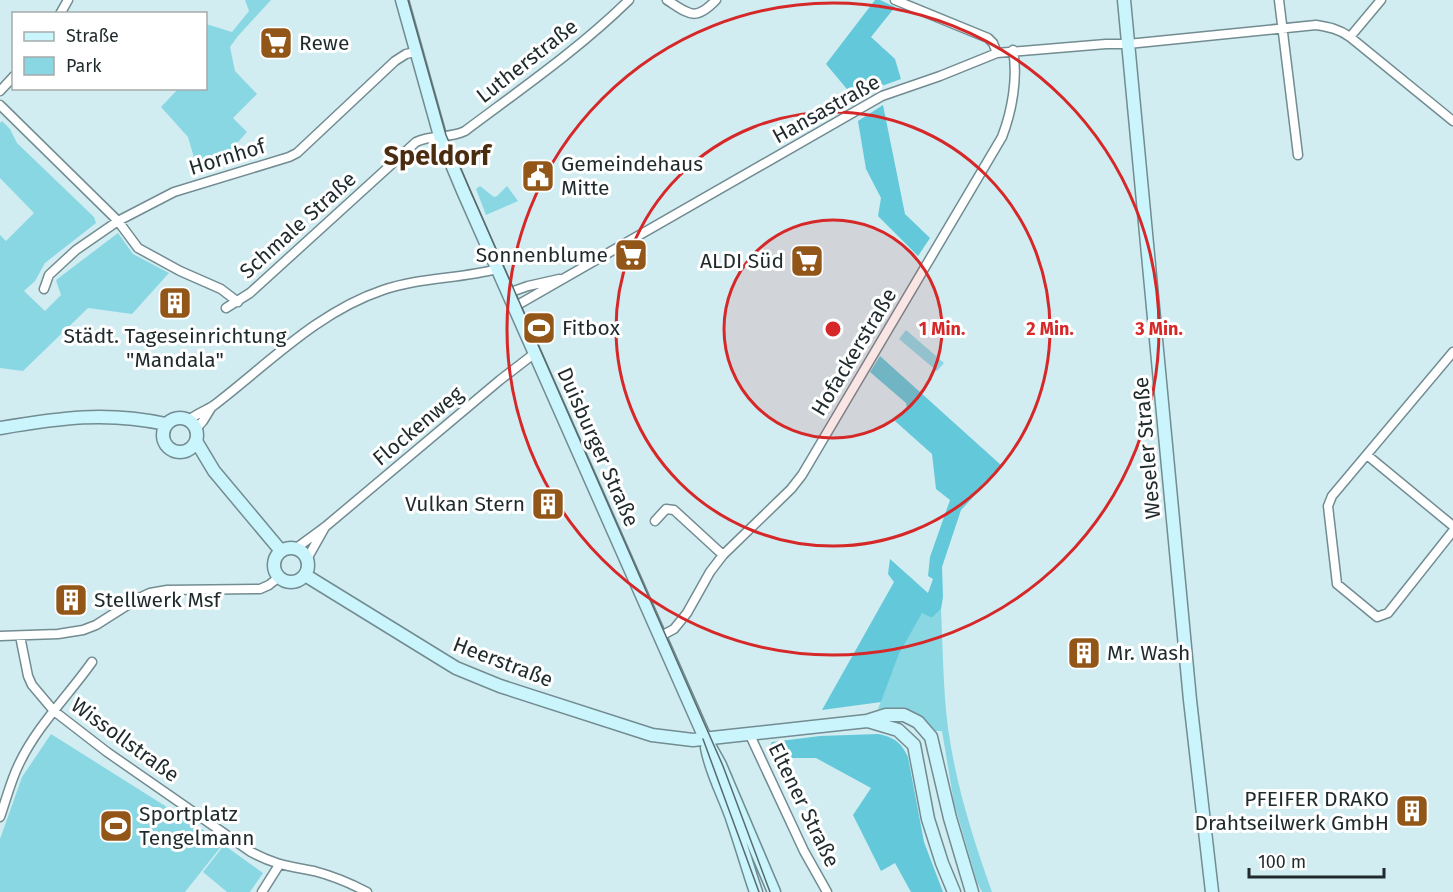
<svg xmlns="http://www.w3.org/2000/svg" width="1453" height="892" font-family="'Fira Sans',sans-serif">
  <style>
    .green { fill: #8ad7e4 }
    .forest { fill: #63c8d9 }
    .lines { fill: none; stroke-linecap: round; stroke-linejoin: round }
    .street-casing { stroke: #728c91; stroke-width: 11 }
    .secondary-casing { stroke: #728c91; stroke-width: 15 }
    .street { stroke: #fff; stroke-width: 8 }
    .secondary { stroke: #caf5fc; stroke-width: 12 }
    .tram { stroke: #596a6d; stroke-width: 1.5 }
    .ring { fill: none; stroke: #d62828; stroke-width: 3 }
    .labels { text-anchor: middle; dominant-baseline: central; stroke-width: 6; stroke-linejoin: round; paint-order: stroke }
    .poi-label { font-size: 21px; fill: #1f2a2c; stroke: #fff; text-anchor: start }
    .street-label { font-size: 21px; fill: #1f2a2c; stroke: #fff }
    .district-label { font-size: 27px; font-weight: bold; fill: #4a2c11; stroke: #fff }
    .centre { fill: #d62828; stroke: #fff; stroke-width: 3 }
    .ring-label { font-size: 18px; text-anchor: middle; font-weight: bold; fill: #d62828; stroke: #fff; stroke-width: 6; stroke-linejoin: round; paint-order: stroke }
  </style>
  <rect width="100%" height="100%" fill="#d1edf2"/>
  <!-- green -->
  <path class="green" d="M245,0h26l-33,36 -8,11 5,24 22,23 -24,24 14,14 -33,37 -15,6 -11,-38 -27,-30 17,-18 28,-1v-64l26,8 17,-21z
    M2,121l8,8 7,14 77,74 2,6 -51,40 -10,18 -11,10 21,20 16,-16 -5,-15 62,-47 15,21 36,19 -37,41 -44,-6 -65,63 -23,-3v-133l6,6 28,-28 -34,-35v-55z
    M480,186l14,11 3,-1 10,-10 11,15 -32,14 -10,-26z
    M906,330l38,33 -7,8 -38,-32z
    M941,609c2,40 2,80 7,119 8,57 25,111 44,164h-10l-5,-10 -23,-79 -12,-72h-8c-13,-20 -33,-23 -56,-22l21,-55 23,-42 10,6z
    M51,734l173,109 -39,49h-185v-53l22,-62z
    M224,845l39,28 -13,19h-23l-24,-20z"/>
  <!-- forest -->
  <path class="forest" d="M875,0h5l15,7 -24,30 24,22 6,20 -22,8 -23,13 -30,-36z
    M883,105l22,109 25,24 -12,18 -40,-40 3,-18 -15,-29 -8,-48z
    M880,356l122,110 -41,44 -19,57 1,30 -2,12 -9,9 -10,-5 -23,41 -18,48 -59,8 72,-128 -6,-8 2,-15 38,34 5,-14 -5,-3 2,-19 20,-57 -14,-11 -4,-35 -37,-33 12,-13 -1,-5 -36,-31z
    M878,734c16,3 23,8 30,23l16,85 19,50h-32l-16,-29 -14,8 -28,-56 18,-27 -55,-30h-45l-3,-9 4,-7 48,-6z"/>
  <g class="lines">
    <defs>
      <path id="street" d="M667,0c22,14 28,22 49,0
        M895,0l93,38 5,5 4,10
        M1279,0l19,155
        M60,14l8,-14
        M1350,37l31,-37
        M0,91l14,-15
        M0,105l118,116 20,27 42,23 41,18 17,13
        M44,289l5,-14 27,-25 42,-29 56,-29 115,-35 8,-4 98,-92 11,-7 9,-2
        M508,293l20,-7 31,-7
        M514,307l368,-211 58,-20 57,-23 109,-9h22l188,-19c13,2 23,4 34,12l103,84
        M226,308l24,-15 166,-151c16,-8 33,-3 49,-11 56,-42 114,-82 164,-131
        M1453,352l-121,144 -4,10 9,78 40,33 11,-4 65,-82
        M189,420c7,-6 16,-9 24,-14 54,-41 104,-94 170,-116 37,-13 77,-11 114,-21
        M196,429l7,-8 8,-13
        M1367,455l86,71
        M655,521l11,-12 8,1 49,45
        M295,549l30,-22 175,-147 35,-27
        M307,559l18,-32
        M0,636l58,-2 25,-4 13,-5 41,-26 13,-6 17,-3 93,-1 9,-4 10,-8
        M20,636l8,40 4,9 22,26 53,41 144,100c24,13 38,14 63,19 19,5 36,12 53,21
        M661,636l13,-7 13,-16 23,-41 13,-17 68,-66 11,-14 200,-338c10,-26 16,-59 11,-87
        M749,733l55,118 23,41
        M0,817c6,-17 11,-37 19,-53 18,-38 49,-68 73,-102
        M262,892l17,-27"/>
      <path id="secondary" d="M402,0l38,136 23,55 242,547 15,27 54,127
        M1124,0l66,700 22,192
        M163 435a17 17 0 1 1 34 0a17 17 0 1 1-34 0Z
        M0,428c60,-10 105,-17 166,-4
        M196,441l18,30 67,80
        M274 565a17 17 0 1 1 34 0a17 17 0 1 1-34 0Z
        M305,575l151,93 44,18 152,49 41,5 174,-19 19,-6h18l14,7 13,15 19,81 22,74
        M868,721l30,9 16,15 14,74 14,44 12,29
        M707,748c5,27 19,50 27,76 8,23 14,45 22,68"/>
    </defs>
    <!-- street casing -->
    <use href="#street" class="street-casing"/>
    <!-- secondary casing -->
    <use href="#secondary" class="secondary-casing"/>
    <!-- street -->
    <use href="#street" class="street"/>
    <!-- secondary -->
    <use href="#secondary" class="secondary"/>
    <!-- tram -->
    <path class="tram" d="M408,0l38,135 277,631 47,126
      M703,739l56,153"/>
  </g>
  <!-- distance rings -->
  <circle cx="833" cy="329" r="109" fill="#d62828" fill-opacity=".12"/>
  <g class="ring">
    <circle cx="833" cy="329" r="109"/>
    <circle cx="833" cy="329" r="217"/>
    <circle cx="833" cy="329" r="326"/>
  </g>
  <!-- icons -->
  <defs>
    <symbol id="supermarket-square" viewBox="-11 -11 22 22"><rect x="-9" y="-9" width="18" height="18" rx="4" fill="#935619" stroke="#fff"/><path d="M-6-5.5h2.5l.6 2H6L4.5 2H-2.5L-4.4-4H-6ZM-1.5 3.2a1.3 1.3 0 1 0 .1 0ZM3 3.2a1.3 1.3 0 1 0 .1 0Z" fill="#fff"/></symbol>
    <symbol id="civic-square" viewBox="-11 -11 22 22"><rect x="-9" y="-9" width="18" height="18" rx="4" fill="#935619" stroke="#fff"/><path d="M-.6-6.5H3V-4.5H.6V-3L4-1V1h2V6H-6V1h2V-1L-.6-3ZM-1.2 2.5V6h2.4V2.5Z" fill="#fff"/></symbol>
    <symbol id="building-square" viewBox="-11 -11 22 22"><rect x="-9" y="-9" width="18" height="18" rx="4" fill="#935619" stroke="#fff"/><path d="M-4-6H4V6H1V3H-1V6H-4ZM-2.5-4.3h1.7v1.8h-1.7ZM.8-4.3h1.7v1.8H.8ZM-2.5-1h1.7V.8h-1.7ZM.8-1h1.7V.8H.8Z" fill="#fff"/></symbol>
    <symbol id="stadium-square" viewBox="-11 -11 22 22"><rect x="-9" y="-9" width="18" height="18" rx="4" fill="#935619" stroke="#fff"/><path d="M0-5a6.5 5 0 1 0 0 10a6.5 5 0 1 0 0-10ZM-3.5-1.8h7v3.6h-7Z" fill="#fff"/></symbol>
  </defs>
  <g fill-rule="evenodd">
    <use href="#supermarket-square" x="257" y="24" width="38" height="38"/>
    <use href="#civic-square" x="519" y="157" width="38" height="38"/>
    <use href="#supermarket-square" x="612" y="236" width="38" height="38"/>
    <use href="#supermarket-square" x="788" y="242" width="38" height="38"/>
    <use href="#building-square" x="156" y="284" width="38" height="38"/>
    <use href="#stadium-square" x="520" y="309" width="38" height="38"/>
    <use href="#building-square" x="529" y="485" width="38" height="38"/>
    <use href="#building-square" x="52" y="581" width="38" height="38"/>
    <use href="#building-square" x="1065" y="634" width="38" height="38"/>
    <use href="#building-square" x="1393" y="792" width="38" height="38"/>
    <use href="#stadium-square" x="97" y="807" width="38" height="38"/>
  </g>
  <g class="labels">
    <!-- poi labels -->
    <g class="poi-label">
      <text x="299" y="43">Rewe</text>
      <text x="561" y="164">Gemeindehaus<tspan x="561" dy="24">Mitte</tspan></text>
      <text x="608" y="255" text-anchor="end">Sonnenblume</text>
      <text x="784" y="261" text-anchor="end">ALDI Süd</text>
      <text x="562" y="328">Fitbox</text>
      <text x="175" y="336" text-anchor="middle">Städt. Tageseinrichtung<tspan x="175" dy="24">"Mandala"</tspan></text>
      <text x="525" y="504" text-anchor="end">Vulkan Stern</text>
      <text x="94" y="600">Stellwerk Msf</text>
      <text x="1107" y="653">Mr. Wash</text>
      <text x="1389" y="799" text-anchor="end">PFEIFER DRAKO<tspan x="1389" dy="24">Drahtseilwerk GmbH</tspan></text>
      <text x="139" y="814">Sportplatz<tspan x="139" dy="24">Tengelmann</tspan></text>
    </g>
    <!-- street labels -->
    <g class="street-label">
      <text transform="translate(527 61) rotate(-38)">Lutherstraße</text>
      <text transform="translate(826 109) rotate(-29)">Hansastraße</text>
      <text transform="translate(227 157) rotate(-17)">Hornhof</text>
      <text transform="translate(298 225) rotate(-42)">Schmale Straße</text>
      <text transform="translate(854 352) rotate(-59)">Hofackerstraße</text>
      <text transform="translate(418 426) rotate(-40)">Flockenweg</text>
      <text transform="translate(598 447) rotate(66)">Duisburger Straße</text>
      <text transform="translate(1147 448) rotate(-95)">Weseler Straße</text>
      <text transform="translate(503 662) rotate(21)">Heerstraße</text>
      <text transform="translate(125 740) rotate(36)">Wissollstraße</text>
      <text transform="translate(804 805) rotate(64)">Eltener Straße</text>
    </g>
    <!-- district labels -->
    <g class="district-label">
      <text x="437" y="156">Speldorf</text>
    </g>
  </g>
  <circle cx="833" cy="329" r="9" class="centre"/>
  <g class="ring-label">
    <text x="942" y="335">1 Min.</text>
    <text x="1050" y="335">2 Min.</text>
    <text x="1159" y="335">3 Min.</text>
  </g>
  <!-- legend -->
  <rect x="12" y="12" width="195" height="78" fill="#ffffff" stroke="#a5aaab" stroke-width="1.5"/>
  <rect x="24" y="32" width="30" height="9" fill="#caf5fc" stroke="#a5aaab" stroke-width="1.5"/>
  <text x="66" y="42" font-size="18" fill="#1f2a2c">Straße</text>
  <rect x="24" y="57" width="30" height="18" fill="#8ad7e4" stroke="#a5aaab" stroke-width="1.5"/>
  <text x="66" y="72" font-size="18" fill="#1f2a2c">Park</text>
  <!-- scale -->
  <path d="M1249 868v9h135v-9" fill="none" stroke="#1f2a2c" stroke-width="3"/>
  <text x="1258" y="868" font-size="18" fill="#1f2a2c" stroke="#ffffff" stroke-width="4.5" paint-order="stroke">100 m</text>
</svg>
